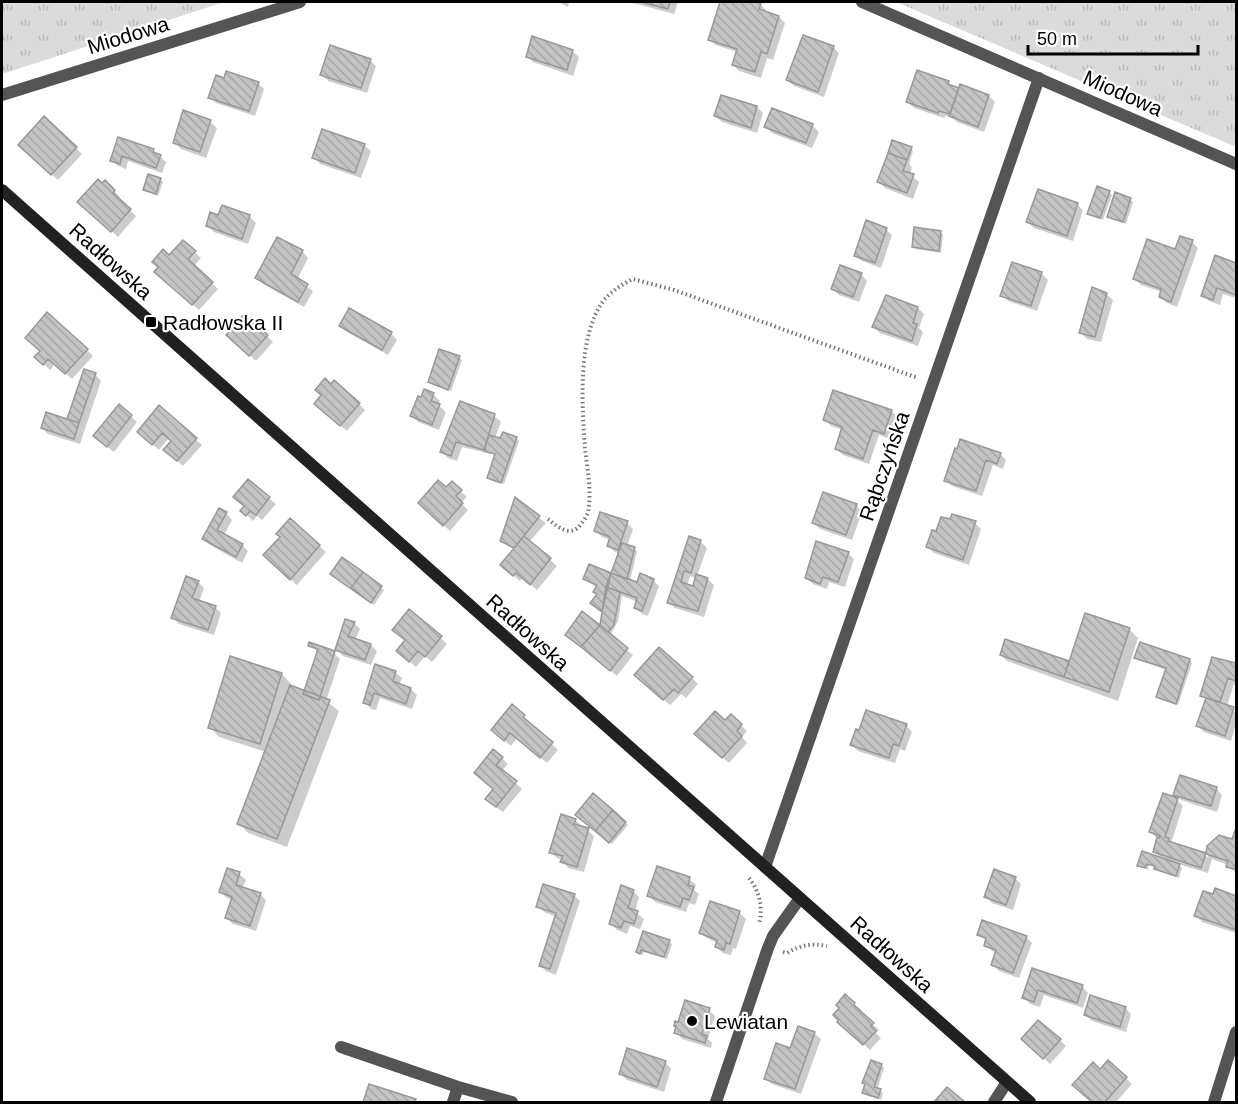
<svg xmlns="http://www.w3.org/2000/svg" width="1238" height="1104" font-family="Arial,sans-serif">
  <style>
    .grass { fill: url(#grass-tufts) }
    .shadow { fill: #0003; fill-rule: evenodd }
    .building { fill: url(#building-back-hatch); stroke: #989898; stroke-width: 1.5 }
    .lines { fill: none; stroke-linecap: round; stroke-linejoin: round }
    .path { stroke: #767676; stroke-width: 4; stroke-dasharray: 1.5 3; stroke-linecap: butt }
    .street { stroke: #545454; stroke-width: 12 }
    .secondary { stroke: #212121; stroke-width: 12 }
    .poi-dot { fill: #000; stroke: #fff; stroke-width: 2 }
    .labels { text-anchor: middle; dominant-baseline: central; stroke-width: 4.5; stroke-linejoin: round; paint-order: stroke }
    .street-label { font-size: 21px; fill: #000; stroke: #fff }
    .poi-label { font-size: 21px; fill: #000; stroke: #fff; text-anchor: start }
  </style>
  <defs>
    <pattern id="grass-tufts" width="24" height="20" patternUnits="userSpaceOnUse" patternTransform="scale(1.5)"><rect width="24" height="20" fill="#dbdbdb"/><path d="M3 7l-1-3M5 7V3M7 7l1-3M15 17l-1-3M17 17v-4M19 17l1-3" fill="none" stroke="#bababa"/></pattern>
    <pattern id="building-back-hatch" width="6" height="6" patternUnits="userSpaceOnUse" patternTransform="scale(1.5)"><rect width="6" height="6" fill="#c4c4c4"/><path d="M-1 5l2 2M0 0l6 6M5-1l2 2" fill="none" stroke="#a7a7a7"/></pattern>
  </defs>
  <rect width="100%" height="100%" fill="#fff"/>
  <!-- grass -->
  <path class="grass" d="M2,2h222l-222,72z
    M895,2h341v145l-340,-145z"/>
  <!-- shadow -->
  <path class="shadow" d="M558,2h11l-1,5z
    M629,2h49l-4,12z
    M722,2h29l9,2 6,6 -1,3 14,4 6,6 -12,37 -6,-2 -6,20 -22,-7 -6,-6 4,-13 -21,-7 -7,-6z
    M833,47l6,6 -15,44 -30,-11 -6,-6z
    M572,51l7,6 -6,19 -40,-14 -6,-6z
    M370,60l6,6 -9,27 -39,-12 -6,-7z
    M225,80l33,3 6,6 -9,27 -39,-13 -6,-6z
    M948,82l6,6 35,8 6,6 -11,30 -27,-10 -4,-4 -8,-2 -1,2 -30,-10 -6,-6z
    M722,97l35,10 6,6 -6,20 -35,-11 -7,-6z
    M184,112l26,10 7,6 -11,30 -25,-9 -7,-7z
    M44,118l38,36 -24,26 -32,-29z
    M812,125l7,7 -7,16 -40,-15 -6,-7z
    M119,139l34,11 13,12 -4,11 -34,-12 -2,8 -8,-3 -6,-6z
    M364,145l7,6 -10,27 -41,-14 -6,-7z
    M911,148l2,3 -4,13 3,3 -2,7 9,8 -6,17 -28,-11 -6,-6z
    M160,179l3,3 -5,14 -13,-6z
    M114,191l6,6 -2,2 18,17 -18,21 -32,-29z
    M1109,192l3,3 -9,25 -12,-4 -2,-3z
    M1130,199l3,3 -7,22 -17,-8z
    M1077,204l6,6 -10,31 -39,-13 -6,-6z
    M222,207l28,10 6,6 -8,21 -34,-12 -7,-7 12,-8z
    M886,229l6,6 -11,33 -19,-7 -7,-6z
    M941,232l2,3 -2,18 -25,-4 -3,-2z
    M183,242l18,16 -7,8 24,23 -19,21 -37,-32 8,-21z
    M1192,242l6,6 -21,59 -10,-4 -7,-6 2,-5 -21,-7 -7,-7z
    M302,251l6,7 -11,22 16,11 -9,16 -41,-23 -6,-7z
    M1216,257l20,7v34l-13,-4 -3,11 -11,-4 -6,-6z
    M1013,264l29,10 6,6 -11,31 -29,-10 -6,-6z
    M861,274l6,7 -8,21 -20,-7 -6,-6z
    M1106,294l7,6 -12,42 -14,-3 -6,-6z
    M918,308l6,6 -5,14 4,4 -5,14 -38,-13 -6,-6z
    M350,310l41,23 6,7 -9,15 -41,-23 -6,-6z
    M267,336l6,6 -17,19 -21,-20z
    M87,350l6,6 -21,23 -17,-15 -5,6 -14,-13z
    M459,357l3,3 -11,31 -22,-9z
    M85,371l10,3 6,7 -21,63 -32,-10 -6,-6 26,-7z
    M425,391l9,4 6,6 -2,4 8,7 -7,18 -21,-8 -6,-7z
    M834,392l58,19 6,7 -8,21 -11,-4 -10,29 -26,-9 -7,-6 7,-19 -12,-4 -7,-7z
    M461,403l33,13 7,6 -6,16h21l3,3 -15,43 -16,-7 8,-22 -34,-8 -5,14 -9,-3 -6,-6z
    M359,404l6,6 -18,21 -25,-21z
    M119,406l18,16 -23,30 -13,-10z
    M159,407l43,38 -19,21 -12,-10 1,-14 -3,-4 -10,12 -14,-12z
    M956,450l44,4 6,6 -3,9 -10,-4 -11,31 -30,-10 -6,-6z
    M248,481l28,23 -14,16 -5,-4 -4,5 -11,-11 4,-4z
    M452,483l15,14 -6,6 7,7 -18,21 -30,-28 26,-13z
    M516,500l30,23 -17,19 28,24 -20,24 -14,-12 -3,3 -12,-10 6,-21 -12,-9z
    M856,505l6,7 -10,28 -32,-11 -6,-6z
    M226,513l6,7 -8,15 18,10 6,6 -6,12 -32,-18 -6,-6z
    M291,520l35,32 -29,33 -26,-24z
    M951,521l24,2 6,6 -12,36 -35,-12 -6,-6 9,-14z
    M627,523l6,6 -6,17 10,5 -7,30 8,3 15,-4 6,6 -11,30 -6,-2 -7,-6 3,-6 -16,-6 -4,25 -8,15 23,19 -16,21 -44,-35 33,-9 -3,-19 -11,-10 6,-8 -1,-7 -12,-9 27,-5 7,-20 -4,-2 -7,-6 3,-6 -9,-3 -6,-6z
    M690,538l11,4 6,6 -10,28 10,3 7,6 -10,32 -29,-9 -6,-6zM690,576l7,2 -3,9 -7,-1z
    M848,553l6,6 -9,28 -16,-5 -2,7 -14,-5 -7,-6z
    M342,559l42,31 -10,15 -40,-29z
    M198,582l6,6 -5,14 16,5 6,6 -7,22 -35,-11 -6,-6z
    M410,611l37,33 -15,18 -7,-6 -9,11 -12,-10z
    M354,623l6,6 -5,11 16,5 6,6 -6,14 -28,-9 -6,-7z
    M1129,629l9,9 -20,63 -111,-40 -6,-6 5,-14 64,22z
    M310,645l24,8 6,6 -14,42 13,10 -52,136 -39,-14 -9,-10 27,-71 -47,-15 -9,-10 72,-53 9,10 -1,3 15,5 13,-40z
    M1136,657l54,3 2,3 -14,42 -20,-8 9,-27 -28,-10z
    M1213,659l23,7v18h-2l-7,22 9,6v12l-5,17 -27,-9 -6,-6 9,-26 -6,-5z
    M376,666l19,6 7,6 -3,7 12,4 6,6 -5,14 -32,-11 -4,12 -5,-1 -6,-7z
    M692,678l6,6 -12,14 -5,-4 -11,11 -28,-24z
    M512,706l46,44 -11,13 -30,-25 -6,8 -12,-10z
    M725,722l16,3 6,6 -5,6 5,6 -18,20 -27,-23z
    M906,725l6,7 -7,19 -5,-2 -5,14 -37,-12 -6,-6z
    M502,758l6,6 -6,7 20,18 -19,23 -10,-7 2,-16 -13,-10z
    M1216,788l6,7 -5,17 -36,-12 -6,-6z
    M593,795l35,30 -16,19 -29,-23z
    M1177,800l6,6 -12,37 37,14 1,-10 24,-6 3,-10v42l-8,-8 -16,-6 -4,14 -30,-9 4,4 -3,10 -20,-7 -3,-4 -7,-2 -1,5 -9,-5 23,-6 -8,-7 3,-14 -6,-6z
    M575,820l19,16 -10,36 -16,-4 -5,-8 -6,-2 -6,-6z
    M239,874l7,6 -4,9 18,5 6,6 -10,31 -23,-7 -7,-6 6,-18 -5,-2 -6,-6z
    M1015,878l6,6 -8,26 -21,-7 -6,-6z
    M689,879l7,6 -2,5 5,4 -4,11 -6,-2 -3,9 -31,-10 -6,-6z
    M1216,890l20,7v36l-34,-11 -6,-7 18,-19z
    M633,891l6,6 -4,15 9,7 -4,10 -10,-3 -3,8 -10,-4 -6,-6z
    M574,895l6,6 -24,74 -10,-4 -6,-6 17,-48 -13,-5 -6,-6z
    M739,913l7,6 -10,30 -3,-1 -2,7 -8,-2 -7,-6 1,-4 -10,-5 -7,-6z
    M644,933l28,11 -5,15 -23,-7 -2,3 -5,-3z
    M978,934l48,3 6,6 -13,35 -20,-7 -6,-6 4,-12 -5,-2 -7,-6 2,-4z
    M1033,970l49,16 6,7 -5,15 -39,-13 -4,12 -10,-3 -6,-7z
    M854,1004l7,6 -2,2 20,18 -3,3 5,5 -11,12 -25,-22z
    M1125,1008l6,6 -5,18 -34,-11 -7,-6z
    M709,1010l6,6 -7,23 4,4 -1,5 -29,-9 -6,-7z
    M814,1033l7,6 -20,55 -29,-10 -7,-6 26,-28z
    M1060,1040l6,6 -16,18 -21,-19z
    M665,1062l6,7 -7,23 -37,-12 -6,-6z
    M881,1065l3,3 -7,22 6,3 -2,7 -17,-7z
    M1100,1071l26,7 6,6 -16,18h-23l-12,-11z
    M370,1086l46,15 1,1h-52z"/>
  <!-- building -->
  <path class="building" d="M641,2h29l-2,7z
    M720,2h36l5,1 -2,6 20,7 -12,38 -6,-2 -6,20 -23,-7 5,-16 -29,-9z
    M803,35l31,11 -16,46 -32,-12z
    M532,36l41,14 -6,20 -41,-13z
    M330,45l41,14 -10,29 -41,-13z
    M917,70l32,11 -1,3 11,4 -9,26 -11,-3 -1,2 -32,-11z
    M226,71l33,11 -10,29 -41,-13 8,-23 8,3z
    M960,84l29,11 -11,32 -29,-11z
    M721,95l36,11 -6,22 -37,-12z
    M772,108l41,16 -7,19 -42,-16z
    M183,110l28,10 -11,32 -27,-9z
    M44,116l33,31 -26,28 -33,-30z
    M322,129l43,15 -10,29 -43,-15z
    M118,137l36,12 -1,3 8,3 -5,13 -34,-12 -2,8 -10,-3z
    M892,140l20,7 -5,13 -19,-7z
    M888,153l19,7 -4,11 11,3 -7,19 -30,-11z
    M148,174l13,4 -5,16 -13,-4z
    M98,179l4,4 3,-3 10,10 -2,3 18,16 -20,23 -34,-30z
    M1097,186l13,5 -10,27 -13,-4z
    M1038,189l40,14 -11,33 -41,-14z
    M1115,192l16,6 -8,24 -16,-5z
    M222,205l28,10 -8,24 -36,-13 4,-14 8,3z
    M866,220l21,8 -12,35 -21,-7z
    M914,227l27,4 -2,20 -27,-4z
    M1180,236l13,4 -22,62 -12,-5 2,-8 -28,-10 14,-40 28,10z
    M277,237l26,13 -12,24 17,10 -10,18 -43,-24z
    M183,240l13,11 -8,8 25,23 -21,23 -38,-33 4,-5 -6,-5 11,-13 6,6z
    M1215,255l21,8v32l-19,-7 -4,12 -12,-4z
    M1012,262l30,10 -11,34 -31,-10z
    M840,265l22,8 -9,24 -22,-8z
    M1092,287l15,6 -12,44 -16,-4z
    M886,295l32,12 -5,16 4,1 -5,17 -40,-14z
    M349,308l43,24 -10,18 -43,-24z
    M47,312l41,37 -23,25 -17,-15 -5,6 -9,-8 6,-6 -15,-13z
    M244,314l24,21 -19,21 -23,-21z
    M439,349l21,7 -12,34 -20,-8z
    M84,369l12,4 -17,50 -12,-4z
    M325,378l6,6 3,-4 26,23 -20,23 -26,-22 7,-9 -6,-5z
    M424,389l10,4 -3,8 9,3 -8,21 -22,-9 8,-20 3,1z
    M833,390l59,20 -8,24 -11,-4 -10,29 -28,-10 7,-22 -19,-7z
    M460,401l35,13 -11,36 -28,-8 -5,14 -11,-4z
    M119,404l13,11 -25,32 -14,-11z
    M159,405l38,33 -20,23 -14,-11 8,-9 -9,-8 -10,12 -15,-13z
    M46,412l33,11 -5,16 -33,-11z
    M503,432l14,5 -16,46 -14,-5 8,-24 -11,-3 5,-16 11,3z
    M960,439l41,14 -4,11 -11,-4 -10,31 -32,-10 11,-33 2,1z
    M248,479l22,18 -14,18 -6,-4 -4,5 -6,-5 4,-5 -11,-9z
    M438,480l8,7 6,-6 10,9 -6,6 7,7 -20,23 -25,-23z
    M823,492l34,12 -11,31 -34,-12z
    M515,497l25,19 -26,32 -14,-7z
    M219,508l8,4 -10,18 26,14 -7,13 -34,-18z
    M600,512l28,9 -10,29 -11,-4 3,-9 -16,-6z
    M952,514l24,7 -13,39 -37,-13 6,-17 4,1 5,-14 9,2z
    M290,518l30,27 -30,35 -27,-25 17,-18 -4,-3z
    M524,536l27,22 -21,27 -14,-12 -3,3 -13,-11z
    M689,536l12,4 -10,33 -7,-2 -3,11 12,4 3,-12 12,4 -10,33 -31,-8z
    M816,541l33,11 -11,30 -15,-5 -3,7 -15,-6z
    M622,543l13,4 -8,32 -16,-6z
    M342,557l21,15 -12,16 20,15 -41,-29z
    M589,564l22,9 -9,39 -12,-9 7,-9 -4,-2 4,-7 -14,-6z
    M363,572l19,14 -11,17 -20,-15z
    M611,573l26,9 3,-9 14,6 -12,32 -8,-3 3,-10 -31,-11z
    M186,576l13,5 -7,17 24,8 -8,24 -37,-12z
    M606,587l14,5 -6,33 -6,7 -8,-7z
    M409,609l33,27 -17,21 -7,-6 -9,11 -13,-11 9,-11 -13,-10z
    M582,611l18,14 -19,22 -16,-12z
    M1085,613l45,15 -21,64 -45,-15z
    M345,619l10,3 -7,14 23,8 -6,16 -30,-10z
    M600,625l28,23 -18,23 -29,-24z
    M1005,639l64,22 -5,16 -64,-22z
    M309,642l26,9 -16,49 -16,-6 15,-45 -10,-3z
    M1140,642l50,17 -14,45 -20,-7 10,-29 -32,-10z
    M659,647l34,30 -15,16 -4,-4 -11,11 -29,-25z
    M230,656l52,17 -22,71 -52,-16z
    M1212,657l24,6v18l-8,-3 -8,24 -20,-6z
    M375,664l21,7 -3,10 18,7 -5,16 -32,-11 -4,12 -7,-2z
    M290,685l40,15 -53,139 -40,-15z
    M1206,698l28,9 -9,29 -29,-10z
    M512,704l13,11 -2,2 30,25 -13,16 -30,-25 -6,8 -13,-11z
    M866,710l41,14 -8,22 -6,-2 -4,14 -39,-13 6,-16 3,1z
    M715,711l10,9 6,-6 11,10 -5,7 5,5 -20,22 -28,-24z
    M493,749l10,8 -7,8 21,16 -21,26 -11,-8 8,-10 -19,-16z
    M1180,775l37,12 -6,19 -38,-11z
    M593,793l20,17 -18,21 -20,-16z
    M1163,793l15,5 -13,39 4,1 -1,3 38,12 -5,15 -48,-16 4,-15 2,1 1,-2 -11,-4z
    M613,810l13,12 -17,21 -14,-12z
    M561,814l15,5 -2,5 15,4 -12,39 -17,-5 3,-6 -14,-3z
    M1236,828v36l-2,5 -8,-2 2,-6 -22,-7 1,-8 12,-11 13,4z
    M1142,851l38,13 -4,12 -22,-7 1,-3 -8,-2 -2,4 -8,-2z
    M657,866l33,11 -2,8 6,2 -5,13 -6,-2 -3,9 -33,-11z
    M227,868l13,4 -4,13 25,8 -11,33 -25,-8 7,-21 -13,-5z
    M994,869l22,8 -10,28 -22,-8z
    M543,884l32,10 -25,75 -11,-3 17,-53 -20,-6z
    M621,885l13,5 -6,18 10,3 -4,13 -10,-3 -3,7 -12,-4z
    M1215,888l21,8v34l-42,-14 9,-25 10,3z
    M710,901l30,10 -10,33 -4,-1 -2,7 -9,-3 2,-7 -18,-7z
    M982,920l45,16 -14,37 -22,-8 5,-15 -12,-4 2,-8 -9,-3z
    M643,931l27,9 -6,17 -23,-7 -1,4 -4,-2z
    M1032,968l51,17 -6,18 -39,-13 -4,12 -12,-4z
    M845,994l10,9 -1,2 20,18 -3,3 5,5 -13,14 -26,-23 1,-2 -5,-5 6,-7 -3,-3z
    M1090,995l36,12 -6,20 -36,-12z
    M685,1000l25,8 -8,26 5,2 -2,7 -31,-10 2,-7h-2l1,-5 3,1z
    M1038,1020l23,19 -18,20 -22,-20z
    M798,1026l17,6 -20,57 -31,-10 12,-36 14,5z
    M627,1048l39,13 -9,26 -38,-13z
    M871,1060l11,4 -8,23 7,2 -3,9 -16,-5 3,-9 -3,-1z
    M1108,1060l19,17 -22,25h-13l-20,-17 21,-23 7,7z
    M369,1084l47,15 -1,3h-52z
    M947,1087l18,15h-31z"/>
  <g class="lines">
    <!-- path -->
    <path class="path" d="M548,519c10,8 23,20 34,4 2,-3 5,-7 6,-11 4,-21 -1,-44 -3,-64 -3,-42 -8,-113 19,-148 8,-9 18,-16 29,-21l41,11 244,88
      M749,878c11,14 14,30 10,46
      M783,952l4,1c14,-8 24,-10 40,-7"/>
    <!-- street -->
    <path class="street" d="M862,2l374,162
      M2,95l298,-93
      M765,867l274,-789
      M341,1047l117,40 54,15
      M453,1102l5,-15
      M716,1102l52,-154 5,-12 27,-38
      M994,1102l13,-20
      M1214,1102l22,-70"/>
    <!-- secondary -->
    <path class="secondary" d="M2,190l1028,912"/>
  </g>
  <!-- markers -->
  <g class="poi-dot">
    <rect x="145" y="316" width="12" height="12" rx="3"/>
    <circle cx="692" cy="1021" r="6"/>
  </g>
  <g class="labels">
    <!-- street labels -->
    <g class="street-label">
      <text transform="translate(128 35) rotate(-17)">Miodowa</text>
      <text transform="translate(1123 93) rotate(24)">Miodowa</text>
      <text transform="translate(111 261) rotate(42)">Radłowska</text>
      <text transform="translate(884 466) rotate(-71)">Rąbczyńska</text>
      <text transform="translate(528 632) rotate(42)">Radłowska</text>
      <text transform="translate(892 954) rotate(42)">Radłowska</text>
    </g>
    <!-- poi labels -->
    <g class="poi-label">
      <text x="163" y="322">Radłowska II</text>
      <text x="704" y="1021">Lewiatan</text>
    </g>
  </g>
  <!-- border -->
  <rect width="1238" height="1104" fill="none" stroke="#000000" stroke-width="6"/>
  <!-- scale -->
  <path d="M1028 45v9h170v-9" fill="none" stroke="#000000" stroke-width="3"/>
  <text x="1037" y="45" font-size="18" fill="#000000" stroke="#ffffff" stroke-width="4.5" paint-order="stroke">50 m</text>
</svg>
